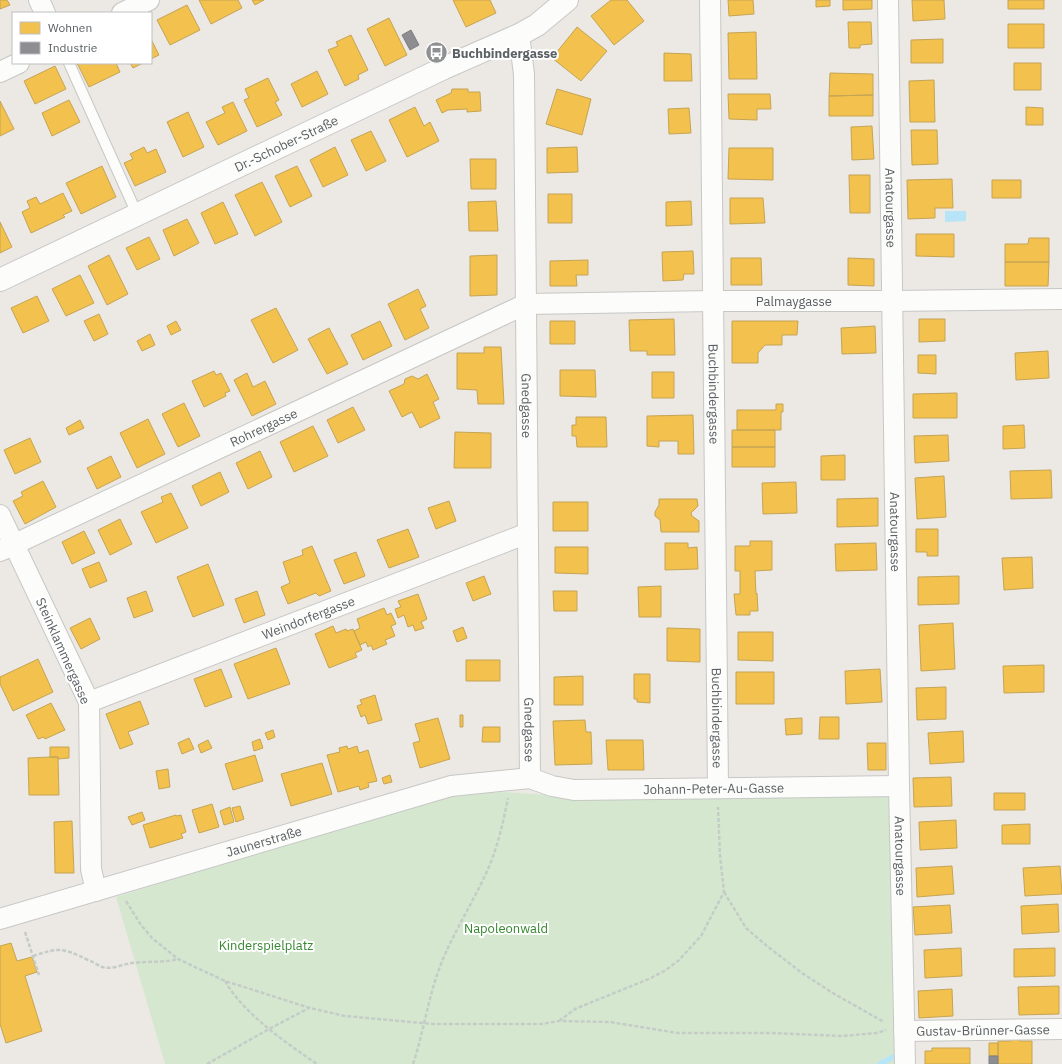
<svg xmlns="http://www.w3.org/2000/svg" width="1062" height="1064" font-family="'IBM Plex Sans',sans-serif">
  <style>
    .green { fill: #d5e8cf }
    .water { fill: #b8e4f7 }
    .homes { fill: #f2c14e; stroke: #c5a455 }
    .industry { fill: #8d8d92; stroke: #7e8084 }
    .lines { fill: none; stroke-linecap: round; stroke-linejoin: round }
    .stream { stroke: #b8e4f7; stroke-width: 5.5 }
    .lane-casing { stroke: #c7c7c6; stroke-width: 12 }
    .street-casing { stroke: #c7c7c6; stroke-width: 22 }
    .secondary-casing { stroke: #c8c8c8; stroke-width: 24 }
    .path { stroke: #c5ccc8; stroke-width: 2.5; stroke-dasharray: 4 2; stroke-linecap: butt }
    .lane { stroke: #fcfcfb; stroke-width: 10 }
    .street { stroke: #fcfcfb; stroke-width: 20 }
    .secondary { stroke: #fcfcfb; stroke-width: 22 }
    .labels { text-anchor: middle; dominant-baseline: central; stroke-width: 4; stroke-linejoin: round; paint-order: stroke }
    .poi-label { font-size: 13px; font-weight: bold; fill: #5b6064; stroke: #fff; text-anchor: start }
    .street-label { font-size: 13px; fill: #5b6064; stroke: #fff }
    .park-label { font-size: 13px; fill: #36872f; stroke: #fff }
  </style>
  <rect width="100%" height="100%" fill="#ece9e5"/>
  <!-- green -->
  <path class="green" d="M505,792l59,4 321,-2 6,7 6,263h-732l-49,-167 256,-81 54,-15 44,-8z"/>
  <!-- water -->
  <path class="water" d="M945,211h21v10l-21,1z"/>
  <!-- homes -->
  <path class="homes" d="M0,0h7l3,5 -10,4z
    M199,0h39l4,8 -31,16z
    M252,0h12l-9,5z
    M453,0h37l6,13 -30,14z
    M611,0h16l17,21 -30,24 -23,-29z
    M728,0h25l1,14 -25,2z
    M816,0h14v6l-14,1z
    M843,0h29v9l-29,1z
    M912,0h32l1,19 -32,2z
    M1008,0h36v9h-36z
    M187,5l13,25 -30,15 -13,-25z
    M389,18l18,37 -22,11 -18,-37z
    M848,22h23l1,22 -12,1v3h-11z
    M1008,24h36v24h-36z
    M577,27l30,24 -26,30 -29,-23z
    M756,32l1,47h-28l-1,-46z
    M351,35l17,35 -10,5 1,4 -14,7 -17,-36 10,-4 -2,-4z
    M151,39l8,16 -8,4z
    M943,39v24h-32v-23z
    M664,53l27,1 1,27h-28z
    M77,63h39l4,9 -31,15z
    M130,63h13l-10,5z
    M1014,63h27v27h-27z
    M55,66l11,23 -31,15 -11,-23z
    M317,71l11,23 -26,13 -11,-23z
    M830,73l43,1v21l-44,1z
    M268,78l11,22 -4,2 7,13 -25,12 -13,-27 5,-2 -4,-9z
    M934,80l1,42h-25l-1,-41z
    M452,89h16v3h12l1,19 -14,1v-3l-19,1 -6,3 -6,-13 15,-7z
    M557,89l34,10 -9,36 -36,-11z
    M728,94h42l1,15h-14v11l-28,-1z
    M873,95v21h-44v-20z
    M69,100l11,22 -28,14 -10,-23z
    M0,101l14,28 -14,7z
    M233,102l14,29 -29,14 -12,-23 19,-9 -3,-6z
    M415,107l9,19 6,-4 9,19 -32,16 -18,-37z
    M1026,107l17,1v17h-17z
    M689,108l2,25 -22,1 -1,-25z
    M188,112l16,35 -21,10 -16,-35z
    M872,126l2,33 -22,1 -1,-33z
    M911,130h26l1,34 -26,1z
    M371,131l15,30 -20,10 -15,-31z
    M144,147l3,6 9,-4 10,23 -31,14 -11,-23 9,-4 -3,-5z
    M335,147l13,28 -25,12 -13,-27z
    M577,147l1,25 -31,1v-25z
    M729,148h44v32l-45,-1z
    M470,159h26v30h-25z
    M102,166l14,31 -35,17 -15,-31z
    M297,166l15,30 -22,11 -15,-31z
    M849,175h21v38h-20z
    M952,179l1,29h-18v10l-27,1 -1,-39z
    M992,180h29v18h-29z
    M262,182l20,40 -27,14 -20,-41z
    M63,193l9,18 -9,4 2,2 -34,16 -9,-21 8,-4 -3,-7 9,-4 4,7z
    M548,194h24v29h-24z
    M730,198h33l2,25 -35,1z
    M496,201l2,30h-29l-1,-29z
    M691,201l1,24 -26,1v-24z
    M223,202l15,32 -23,10 -14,-31z
    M187,219l12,24 -25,13 -11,-26z
    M0,222l12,25 -12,6z
    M916,234h38v23l-38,-1z
    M149,237l11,22 -23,11 -11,-22z
    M1029,238h20v24h-44v-18h23z
    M693,251l1,23h-10l-1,6 -20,1 -1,-29z
    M109,255l19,39 -21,11 -19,-39z
    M497,255v40l-27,1v-40z
    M731,258h30l1,27h-31z
    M848,258l26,1v27l-26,-1z
    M588,260v15h-12l1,11h-27v-25z
    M1005,262h44l-1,24h-43z
    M80,275l14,28 -28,13 -14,-27z
    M418,289l8,17 -6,3 9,19 -24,12 -17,-36z
    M37,296l12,25 -26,12 -12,-25z
    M276,308l22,42 -25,13 -22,-43z
    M99,314l9,20 -14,7 -10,-20z
    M674,319l1,36h-28v-4h-17l-1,-31z
    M919,319h26v22l-26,1z
    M176,321l5,9 -10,5 -4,-9z
    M380,321l12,25 -29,14 -12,-25z
    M550,321h25v23h-25z
    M732,321h66l-1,14h-15v10h-17l-7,8v10h-26z
    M875,326l1,27 -34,1 -1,-26z
    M329,328l19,36 -21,10 -19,-35z
    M150,334l5,11 -13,6 -5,-10z
    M484,347h17l3,57h-26l-1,-14 -20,-1v-36h27z
    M1048,351l1,27 -33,2 -1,-27z
    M918,355h18v19l-18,-1z
    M560,370h35l1,27 -36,-1z
    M214,371l2,4 5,-2 9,18 -5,2 1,3 -22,11 -12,-26z
    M652,372h22v26h-22z
    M247,373l6,14 12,-6 11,23 -24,12 -18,-36z
    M427,374l12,25 -6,3 7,16 -20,10 -8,-16 -10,5 -13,-26 15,-7 1,-5 7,-3 6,3z
    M957,393v25h-44v-24z
    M184,403l16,33 -22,11 -16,-33z
    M776,404h7v8h-2v18h-44v-20h39z
    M353,407l12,23 -27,13 -11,-23z
    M693,415l1,39h-16v-13h-19v6l-12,-1v-30z
    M576,417h30l1,30h-30l-1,-11h-4v-11h4z
    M148,419l17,35 -28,14 -17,-35z
    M80,420l4,8 -15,7 -3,-7z
    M1024,425l1,23 -22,1v-23z
    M313,426l15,30 -34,16 -14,-30z
    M732,430h43v17h-43z
    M455,432l36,1v35h-37z
    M948,435l1,26 -34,2 -1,-27z
    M30,438l11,24 -26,12 -11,-24z
    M732,447h43v20h-43z
    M260,451l12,26 -24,12 -12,-26z
    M845,455v25h-24v-24z
    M111,456l10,21 -24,12 -10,-21z
    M1051,470l1,28 -41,1 -1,-28z
    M220,472l9,20 -28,14 -9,-20z
    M944,476l2,41 -29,2 -2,-41z
    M43,481l13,26 -31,17 -12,-23 10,-5 -2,-4z
    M796,482l1,31 -34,1 -1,-31z
    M171,493l17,35 -32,15 -15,-31 22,-10 -2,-5z
    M878,498v28l-41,1v-28z
    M659,499h38l1,7 -7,7 1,3 7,5v11h-38l-1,-12 -5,-4v-4l4,-7z
    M449,501l7,20 -20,8 -8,-21z
    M553,502h35v29h-35z
    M120,519l12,25 -22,11 -12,-25z
    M408,529l11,28 -30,11 -12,-28z
    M916,529h22v27h-11v-4h-11z
    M84,531l11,22 -23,11 -10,-22z
    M750,541h22v29l-17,1 1,23 1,-1 1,18h-8v4h-14l-2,-21h6v-23h-5v-25h15z
    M665,543h23v5l9,-1 1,22 -33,1z
    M876,543l1,27 -41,1 -1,-27z
    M312,546l19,45 -12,5 -3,-3 -28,11 -7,-17 9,-4 -7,-21 20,-7 -1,-5z
    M555,547h33v27l-33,-1z
    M356,552l9,24 -21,8 -10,-24z
    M1032,557l1,31 -29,2 -2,-32z
    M99,562l8,19 -17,7 -8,-19z
    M208,564l16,41 -31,12 -16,-40z
    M484,576l7,18 -18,7 -7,-18z
    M959,576v28l-41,1v-28z
    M661,586v31h-22l-1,-30z
    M146,591l7,20 -19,7 -7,-20z
    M257,591l8,24 -21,8 -9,-24z
    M553,591h24v20h-23z
    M418,594l9,25 -6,3 3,6 -9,3 -2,-6 -5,2 -4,-12 -6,3 -3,-9 6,-2 -3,-6z
    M384,608l3,7 4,-2 5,11 -5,2 4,10 -10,4 2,4 -14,6 -2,-5 -3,2 -2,-5 -6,3 -6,-14 6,-3 -3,-9z
    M90,618l10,21 -19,10 -11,-21z
    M953,623l2,46 -34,2 -2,-46z
    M333,626l3,7 10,-4 1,2 6,-2 9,21 -7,3 2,4 -28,11 -14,-34z
    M463,627l4,11 -10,4 -4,-11z
    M667,628l33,1v33l-33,-1z
    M738,632h35v29l-35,-1z
    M276,648l14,36 -42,15 -14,-35z
    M38,659l15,33 -40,19 -13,-27v-7z
    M466,660h34v21h-34z
    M1044,665v27l-40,1 -1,-27z
    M221,669l11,28 -27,10 -11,-28z
    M880,669l2,33 -36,2 -1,-33z
    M736,672h38v32h-38z
    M634,674h16v29l-13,-1v-3h-3z
    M583,676v29h-29v-28z
    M946,687v32l-29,1 -1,-32z
    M375,695l7,25 -14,4 -3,-9 -4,2 -4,-11 5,-2 -2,-4z
    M140,701l9,23 -21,8 5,12 -13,5 -14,-35z
    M51,703l14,27 -20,9 -1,-2 -6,2 -12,-24z
    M460,715h3v12h-3z
    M820,717h19v22h-20z
    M438,718l12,41 -30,9 -7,-25 7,-2 -5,-17z
    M802,718v16l-16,1 -1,-16z
    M585,720l1,12h5l1,32 -37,1 -2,-44z
    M483,727h17v15h-18z
    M273,730l2,7 -7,3 -3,-7z
    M963,731l1,31 -34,2 -2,-31z
    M189,738l5,11 -12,5 -4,-11z
    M260,739l3,9 -9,3 -2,-9z
    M208,740l4,8 -11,5 -3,-8z
    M606,740h37l1,30h-36z
    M867,743h19v27h-18z
    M347,746l1,3 9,-3 2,7 9,-3 9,31 -9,2 1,4 -9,3 -1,-4 -21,6 -11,-37 13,-3 -1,-4z
    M50,747h19v11l-11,1v-2h-8z
    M255,755l8,26 -30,9 -8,-26z
    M50,757h8l1,38h-30l-1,-37z
    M322,763l10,31 -41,12 -10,-32z
    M168,769l2,18 -11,2 -3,-18z
    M390,775l2,7 -8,2 -2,-6z
    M951,777l1,29 -38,1 -1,-29z
    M994,793h31v17h-31z
    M212,804l7,23 -20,6 -7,-23z
    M240,806l4,13 -8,3 -4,-14z
    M230,807l4,15 -10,3 -4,-14z
    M142,812l3,8 -13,5 -4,-8z
    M176,815v1l5,-1 5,17 -5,2 2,4 -33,10 -7,-23z
    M956,820l1,28 -37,2 -1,-28z
    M72,821l2,52h-19l-1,-51z
    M1030,824v20h-28v-19z
    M952,866l2,28 -37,3 -1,-29z
    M1060,866l2,28 -37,2 -2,-28z
    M1058,904l1,28 -37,2 -1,-28z
    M950,905l2,28 -37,2 -2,-28z
    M11,943l6,18 15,-4 5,15 -12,4 17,55 -36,12 -6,-19v-78z
    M961,948l1,28 -37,2 -1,-28z
    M1055,948v28l-41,1v-28z
    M1059,986v28l-40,1 -1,-28z
    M952,989l1,27 -34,2 -1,-27z
    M1011,1039h9v2h12v23h-34v-23h13z
    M989,1043h9v13h-9z
    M932,1048h38v16h-45v-13h7z"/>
  <!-- industry -->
  <path class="industry" d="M411,30l8,15 -9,5 -8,-15z
    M989,1056h9v8h-9z"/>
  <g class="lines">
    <!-- stream -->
    <path class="stream" d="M880,1064l13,-7"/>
    <defs>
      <path id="lane" d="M69,63l68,151"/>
      <g id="street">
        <path d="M39,0l6,13"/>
        <path id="s1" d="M710,0l8,787"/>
        <path id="s2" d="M888,0l11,786 6,278"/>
        <path d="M122,13l27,-13"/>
        <path id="s3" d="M519,35l5,39 6,704"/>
        <path d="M0,72l19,-9"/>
        <path d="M0,515l89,187 2,167 5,22"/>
        <path id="s4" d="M0,551l526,-247 187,-3h179l170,-2"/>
        <path id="s5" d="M89,702l439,-169"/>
        <path id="s6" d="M0,919l451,-133 79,-8 22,8 22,4 325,-4"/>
        <path id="s7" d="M904,1031l158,-2"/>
      </g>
      <g id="secondary">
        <path id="s8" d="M0,280l444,-212 75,-33 18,-10 30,-25"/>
      </g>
    </defs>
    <!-- lane casing -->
    <use href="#lane" class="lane-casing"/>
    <!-- street casing -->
    <use href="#street" class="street-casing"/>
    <!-- secondary casing -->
    <use href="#secondary" class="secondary-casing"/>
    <!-- path -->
    <path class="path" d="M724,892l22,36 21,18 35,27 29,19 53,30
      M126,901l15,24 11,13 26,21 47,22 85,27 35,8 88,8h108l18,-3 51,1 68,11h94l71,3 33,-3 10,-3
      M25,932l14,43
      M33,956c27,-9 30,-8 55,4 5,2 10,5 14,7 10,3 21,-3 30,-4 16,-2 31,0 46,-4
      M225,981c18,32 61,62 92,83
      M559,1021l16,-12 76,-31 15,-8 13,-10 22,-24 23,-44 -4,-37 -2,-48
      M207,1064l62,-35 40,-21
      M413,1064c11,-33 15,-67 28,-100 13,-33 33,-63 47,-95 10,-23 15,-46 20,-71"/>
    <!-- lane -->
    <use href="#lane" class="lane"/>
    <!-- street -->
    <use href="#street" class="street"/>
    <!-- secondary -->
    <use href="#secondary" class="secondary"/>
  </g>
  <!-- icons -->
  <defs>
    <symbol id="bus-disc" viewBox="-11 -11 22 22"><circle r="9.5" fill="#8e9091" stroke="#fff"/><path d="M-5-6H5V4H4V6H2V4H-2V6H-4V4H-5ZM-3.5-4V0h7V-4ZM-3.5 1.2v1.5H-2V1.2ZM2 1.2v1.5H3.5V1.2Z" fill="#fff"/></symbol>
  </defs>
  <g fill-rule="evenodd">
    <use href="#bus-disc" x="424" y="40" width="25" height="25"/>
  </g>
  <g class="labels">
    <!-- poi labels -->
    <g class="poi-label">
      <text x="452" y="53">Buchbindergasse</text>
    </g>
    <!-- street labels -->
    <g class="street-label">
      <text stroke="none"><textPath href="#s8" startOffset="317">Dr.-Schober-Straße</textPath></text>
      <text stroke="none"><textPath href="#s2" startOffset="208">Anatourgasse</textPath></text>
      <text stroke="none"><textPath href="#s4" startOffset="849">Palmaygasse</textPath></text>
      <text stroke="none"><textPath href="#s1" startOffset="394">Buchbindergasse</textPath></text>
      <text stroke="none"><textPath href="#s3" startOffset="371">Gnedgasse</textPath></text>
      <text stroke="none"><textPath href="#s4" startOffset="291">Rohrergasse</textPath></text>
      <text stroke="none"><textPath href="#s2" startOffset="532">Anatourgasse</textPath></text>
      <text stroke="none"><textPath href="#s5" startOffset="235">Weindorfergasse</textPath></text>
      <text transform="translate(63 651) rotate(66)">Steinklammergasse</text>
      <text stroke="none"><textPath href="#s1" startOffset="718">Buchbindergasse</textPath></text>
      <text stroke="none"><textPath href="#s3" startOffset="695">Gnedgasse</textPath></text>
      <text stroke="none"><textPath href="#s6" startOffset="735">Johann-Peter-Au-Gasse</textPath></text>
      <text stroke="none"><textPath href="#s6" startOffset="275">Jaunerstraße</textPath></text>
      <text stroke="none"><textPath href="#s2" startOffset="856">Anatourgasse</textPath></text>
      <text stroke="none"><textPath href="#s7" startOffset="79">Gustav-Brünner-Gasse</textPath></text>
    </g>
    <!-- park labels -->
    <g class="park-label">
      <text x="506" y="928">Napoleonwald</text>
      <text x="266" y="945">Kinderspielplatz</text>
    </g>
  </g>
  <!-- legend -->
  <rect x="12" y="12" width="140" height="52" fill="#ffffff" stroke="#bdbfc1"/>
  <rect x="20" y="22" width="20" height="12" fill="#f2c14e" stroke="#bdbfc1"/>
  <text x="48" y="32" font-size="12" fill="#5b6064">Wohnen</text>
  <rect x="20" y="42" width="20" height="12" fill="#8d8d92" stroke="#bdbfc1"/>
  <text x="48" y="52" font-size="12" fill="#5b6064">Industrie</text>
</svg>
